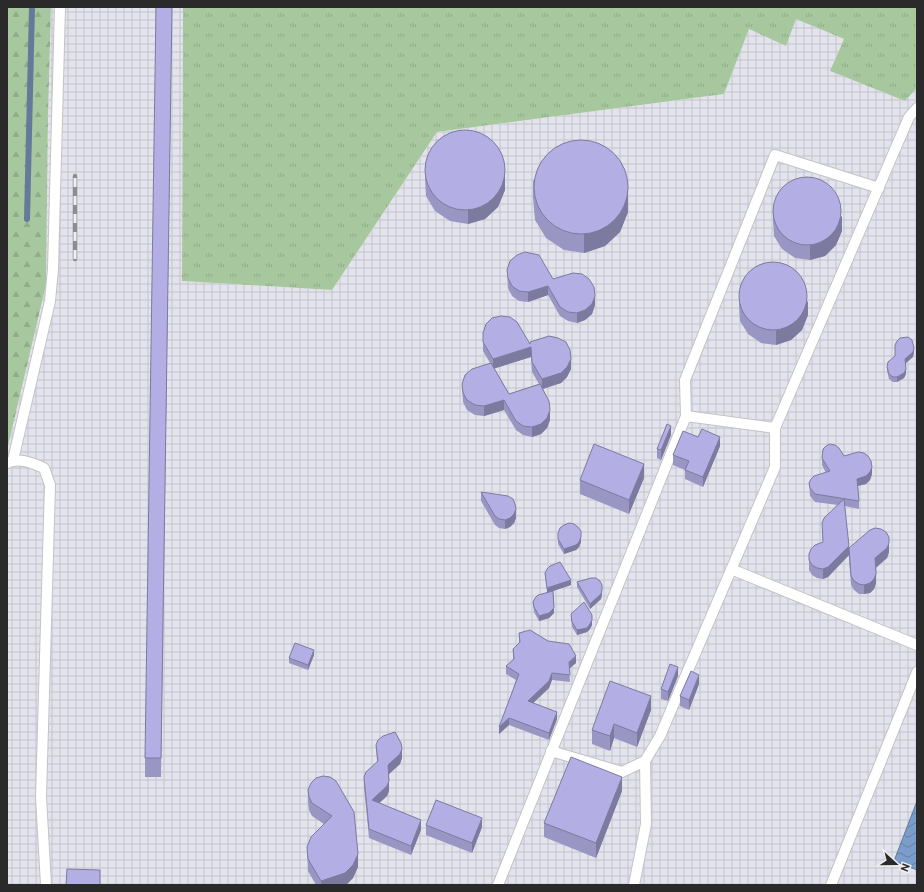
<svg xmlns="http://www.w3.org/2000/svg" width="924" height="892" font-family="Overpass,sans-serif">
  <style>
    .industrial { fill: url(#industrial-grid) }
    .grass { fill: url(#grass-tufts) }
    .forest { fill: url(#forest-firs) }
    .water { fill: url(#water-waves); stroke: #637a9a }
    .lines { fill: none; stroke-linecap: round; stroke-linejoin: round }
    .stream { stroke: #637a9a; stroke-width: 6 }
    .service-casing { stroke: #c3c3c7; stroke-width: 12 }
    .service { stroke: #fff; stroke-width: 10 }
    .rail-casing { stroke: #8d8d8f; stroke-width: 4.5 }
    .rail { stroke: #efeff2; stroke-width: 3; stroke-dasharray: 9; stroke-linecap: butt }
    .wall { fill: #9a96c4; fill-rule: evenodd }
    .shaded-wall { fill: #7d7aa0 }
    .building { fill: #b3aee4; stroke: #7d7aa0 }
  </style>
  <defs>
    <pattern id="industrial-grid" width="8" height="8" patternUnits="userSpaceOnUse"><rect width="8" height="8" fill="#e3e3ed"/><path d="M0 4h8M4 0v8" fill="none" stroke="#c3c3cb"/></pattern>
    <pattern id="grass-tufts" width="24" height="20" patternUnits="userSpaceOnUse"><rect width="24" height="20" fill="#a7c89f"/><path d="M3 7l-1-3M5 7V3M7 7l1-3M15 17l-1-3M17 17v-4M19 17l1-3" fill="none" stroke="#90ac89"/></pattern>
    <pattern id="forest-firs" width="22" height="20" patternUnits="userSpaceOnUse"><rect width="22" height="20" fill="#a7c89f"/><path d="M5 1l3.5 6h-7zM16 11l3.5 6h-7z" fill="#90ac89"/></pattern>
    <pattern id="water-waves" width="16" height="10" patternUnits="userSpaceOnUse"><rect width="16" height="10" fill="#7b9dca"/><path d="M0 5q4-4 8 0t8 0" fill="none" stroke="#6580a4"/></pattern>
  </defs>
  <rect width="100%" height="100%" fill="#efeff2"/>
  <!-- industrial -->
  <path class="industrial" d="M51,7h132l-1,274 150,9 105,-158 287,-38 25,-65 37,17 10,-27 48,20 -14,32 75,30 12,-13v797h-910v-435l39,-165 2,-169z"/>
  <!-- grass -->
  <path class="grass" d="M183,7h734v81l-12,13 -75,-30 14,-32 -48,-20 -10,27 -37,-17 -25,65 -287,38 -105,158 -150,-9z"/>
  <!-- forest -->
  <path class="forest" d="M7,7h44l-3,109 -2,169 -39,165z"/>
  <!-- water -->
  <path class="water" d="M917,801v69l-23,-9z"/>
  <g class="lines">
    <!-- stream -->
    <path class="stream" d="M27,219l5,-212"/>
    <defs>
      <path id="service" d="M686,416l89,12 134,-311 8,-9
        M13,460l37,-159 3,-32 7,-262
        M7,463c12,-6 25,0 37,5l6,17 -9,312 5,88
        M731,569l186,76
        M551,751l71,21 23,-11 15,-25 115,-269v-39
        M498,885l188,-469 -1,-36 90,-225 104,33
        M634,885l12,-61 -1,-63
        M831,885l86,-213"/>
    </defs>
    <!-- service casing -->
    <use href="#service" class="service-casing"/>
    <!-- service -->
    <use href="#service" class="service"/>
    <defs>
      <path id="rail" d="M75,259v-83"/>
    </defs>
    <!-- rail casing -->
    <use href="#rail" class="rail-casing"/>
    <!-- rail -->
    <use href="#rail" class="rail"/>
  </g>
  <!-- wall -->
  <path class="wall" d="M172,7l-11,770h-16v-19z
    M425,164l80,26 -7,17 -13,12 -17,5 -18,-3 -15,-10 -9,-15 -1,-18z
    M533,180l95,32 -8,20 -15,14 -21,7 -20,-3 -18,-12 -11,-18 -2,-22z
    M773,206l69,25 -6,14 -11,11 -15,4 -15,-2 -13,-9 -8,-13 -1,-15z
    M507,270l46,9 42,26 -3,9 -7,6 -8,3 -9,-2 -8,-5 -12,-21 -20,7 -9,-1 -7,-5 -4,-8z
    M739,291l69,24 -6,15 -11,10 -15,5 -15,-2 -13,-9 -8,-13 -1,-15z
    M483,333l47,11 41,25 -4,8 -6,6 -18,6 7,31 -3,8 -6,6 -9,3 -9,-2 -7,-5 -12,-20 -20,6 -9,-1 -8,-5 -4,-8 -1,-18 28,-21 -7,-12zM531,357l1,15 7,12 -30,10 -15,-26z
    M914,352l-1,5 -8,6 1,11 -2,4 -7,4h-4l-4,-3 -2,-8v-4l8,-11z
    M671,435l-10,25 -4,-2v-9z
    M698,437l22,9 -17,41 -18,-8v-9l-12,-5v-10z
    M844,456l28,18 -2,6 -4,4 -8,2 1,15v8l-14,-3 4,49 -21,22 -5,2 -6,-1 -5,-3 -3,-5v-16l14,-11 -1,-20 16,-18 -23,-3 -5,-6 -1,-13 17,-10 -4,-8v-7z
    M644,478l-15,36 -49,-20v-14z
    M481,492l35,26 -2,5 -4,4 -5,2 -6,-1 -4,-3 -14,-24z
    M558,533l23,9 -2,5 -3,3 -12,4 -6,-10z
    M849,548l40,4 -2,6 -11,10v15l-2,6 -4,4 -6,1h-5l-5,-4 -3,-5 -2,-27z
    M545,573l26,12 -18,6 1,22 -5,5 -10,3 -5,-9 -1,-10 14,-10z
    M577,582l25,12 -1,5 -11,10 -13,-22z
    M571,614l21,11 -2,4 -3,3 -10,3 -5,-8z
    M519,633l57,30 -7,5 1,14 -18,-2 -3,8 -16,15 24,16 -8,21 -40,-15 -10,9 17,-54 -10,-6v-8l7,-6v-11l6,-6z
    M314,655l-6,15 -19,-7v-5z
    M678,676l-10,25 -7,-2v-10z
    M699,684l-10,26 -9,-4v-10z
    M651,710l-14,37 -23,-9 -4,13 -18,-7v-14z
    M376,745l26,13 -2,6 -11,10v17l-2,5 -8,7 42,27 -10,25 -42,-17 -5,-51v-10l13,-15z
    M316,778l42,89 -5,11 -7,7h-30l-8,-14 -1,-24 17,-23 -12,-8 -3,-6 -1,-7v-13z
    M622,791l-26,67 -52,-21v-14z
    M426,825l56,2 -10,26 -46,-18z"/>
  <!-- shaded-wall -->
  <path class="shaded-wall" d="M505,176v14l-7,17 -13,12 -17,5v-14z
    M628,193v19l-8,20 -15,14 -21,7v-19z
    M842,216v15l-6,14 -11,11 -15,4v-14z
    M548,286v9l-20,7v-10z
    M595,296v9l-3,9 -7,6 -8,3v-10z
    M808,301v14l-6,15 -11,10 -15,5v-14z
    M531,347v10l-38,12v-10z
    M914,348v4l-1,5 -8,7v-5z
    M571,359v10l-4,8 -6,6 -19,6v-10z
    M906,369v5l-2,4 -7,4v-5z
    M504,400v10l-20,6v-10z
    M550,410v10l-3,8 -6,6 -9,3v-10z
    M671,426v9l-10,25v-10z
    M720,437v9l-17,41v-10z
    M644,464v14l-15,36v-14z
    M872,467v7l-2,6 -4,4 -9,2v-7z
    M516,509v9l-2,5 -4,4 -5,2v-9z
    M581,537v5l-2,5 -3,3 -12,4v-5z
    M889,543v9l-2,6 -12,10v-10z
    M849,546v9l-21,22 -5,2v-10z
    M876,574v9l-2,6 -4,4 -6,1v-9z
    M571,580v5l-24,8v-5z
    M602,590v4l-1,5 -11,10v-5z
    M554,608v5l-5,5 -10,3v-5z
    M592,620v5l-2,4 -3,3 -10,3v-5z
    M314,650v5l-6,15v-5z
    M576,656v7l-7,6v-7z
    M678,667v9l-10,25v-9z
    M552,673v7l-3,8 -21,20v-7z
    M699,675v9l-10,26v-10z
    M651,696v14l-14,37v-14z
    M557,712v7l-8,21v-7z
    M509,718v7l-10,9v-7z
    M614,724v14l-4,13v-15z
    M402,749v9l-2,6 -12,11v-10z
    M622,777v14l-26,67v-15z
    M389,781v10l-2,5 -15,14v-10z
    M482,818v9l-10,26v-10z
    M421,820v10l-10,25v-9z
    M358,854v13l-5,11 -7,7h-25v-4z"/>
  <!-- building -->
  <path class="building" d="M156,7h16l-11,751h-16z
    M425 170a40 40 0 1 1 80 0a40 40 0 1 1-80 0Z
    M534 187a47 47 0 1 1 94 0a47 47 0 1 1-94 0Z
    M773 211a34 34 0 1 1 68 0a34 34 0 1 1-68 0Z
    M525,252l14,3 14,24 20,-6 9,1 7,5 5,8 1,9 -3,8 -7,6 -8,3 -9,-1 -8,-5 -12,-21 -20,6 -9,-1 -7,-5 -4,-8 -1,-8 3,-9 7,-6z
    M739 296a34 34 0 1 1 68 0a34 34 0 1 1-68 0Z
    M501,316l9,1 7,5 13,22v-2l19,-6 9,2 8,4 4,8 1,9 -4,8 -6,6 -19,6 -10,-17 -1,-15 -38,12 -10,-17v-9l3,-9 6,-6z
    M908,337l4,3 2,8 -1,4 -8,7 1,10 -2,4 -7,4h-4l-4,-3 -2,-7 1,-5 7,-6v-11l2,-4 3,-3z
    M491,363l18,31 31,-10 9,17 1,9 -3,8 -6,6 -9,3 -9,-1 -7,-5 -12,-21 -20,6 -9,-1 -8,-5 -4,-7 -1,-9 3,-9 7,-6z
    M667,424l4,2 -10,24 -4,-1z
    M702,429l18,8 -17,40 -18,-7 4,-9 -16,-6 10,-24 15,6z
    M594,444l50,20 -15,36 -49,-20z
    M830,444l5,1 4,3 5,8 14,-4 6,1 4,3 3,5 1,6 -2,5 -4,4 -9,3 2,22 -44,-7 -5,-6 -1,-5 2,-4 3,-3 16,-5 -8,-13 1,-9 3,-3z
    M481,492l27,4 5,3 2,5 1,5 -2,5 -4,4 -5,2 -6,-1 -4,-3z
    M844,499l5,47 -21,21 -5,2 -6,-1 -5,-3 -3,-5v-6l2,-5 4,-4 8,-3 -1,-19 2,-5z
    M569,523l5,1 4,3 3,4v6l-2,5 -3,3 -12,4 -6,-10v-6l2,-5 4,-3z
    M875,528l6,1 5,3 3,5v6l-2,5 -12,10 1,16 -2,5 -4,4 -6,2 -5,-1 -5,-3 -3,-5 -2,-28 21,-18z
    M560,562l11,18 -24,8 -2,-15 2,-4 3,-3z
    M591,578h5l4,3 2,4v5l-1,4 -11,10 -13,-22z
    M553,591l1,17 -5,5 -10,3 -5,-9 -1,-5 2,-4 3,-3z
    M584,602l8,13v5l-2,4 -3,4 -10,2 -5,-8 -1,-8z
    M530,630l18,11 21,3 7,12 -7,6 1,13 -18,-2 -3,8 -21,20 29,11 -8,21 -40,-15 -10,9 20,-53 -13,-8 8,-7 -1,-10 7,-7 -1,-9z
    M295,643l19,7 -6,15 -19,-7z
    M670,664l8,3 -10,25 -7,-3z
    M691,671l8,4 -10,25 -9,-4z
    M610,681l41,15 -14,37 -23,-9 -4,12 -18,-6z
    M395,732l6,11 1,6 -2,5 -12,11 1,16 -2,5 -15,14 49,20 -10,26 -42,-17 -5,-52 2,-5 12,-11 -2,-16 2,-5 5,-4z
    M571,757l51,20 -26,66 -52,-20z
    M323,776l7,1 6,4 18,31 4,42 -5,11 -8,8 -24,8 -13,-22 -1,-12 4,-10 21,-21 -20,-13 -3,-6 -1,-7 3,-7 5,-5z
    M436,800l46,18 -10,25 -46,-18z
    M67,869l33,1v15h-34z"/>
  <!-- border -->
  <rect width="924" height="892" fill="none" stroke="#2a2a2b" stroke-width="16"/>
  <!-- north arrow -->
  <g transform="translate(896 864) rotate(111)" stroke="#efeff2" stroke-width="3" paint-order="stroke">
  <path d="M0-3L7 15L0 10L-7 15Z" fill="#2a2a2b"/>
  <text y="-6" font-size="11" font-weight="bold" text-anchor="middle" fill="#2a2a2b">N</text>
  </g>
</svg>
